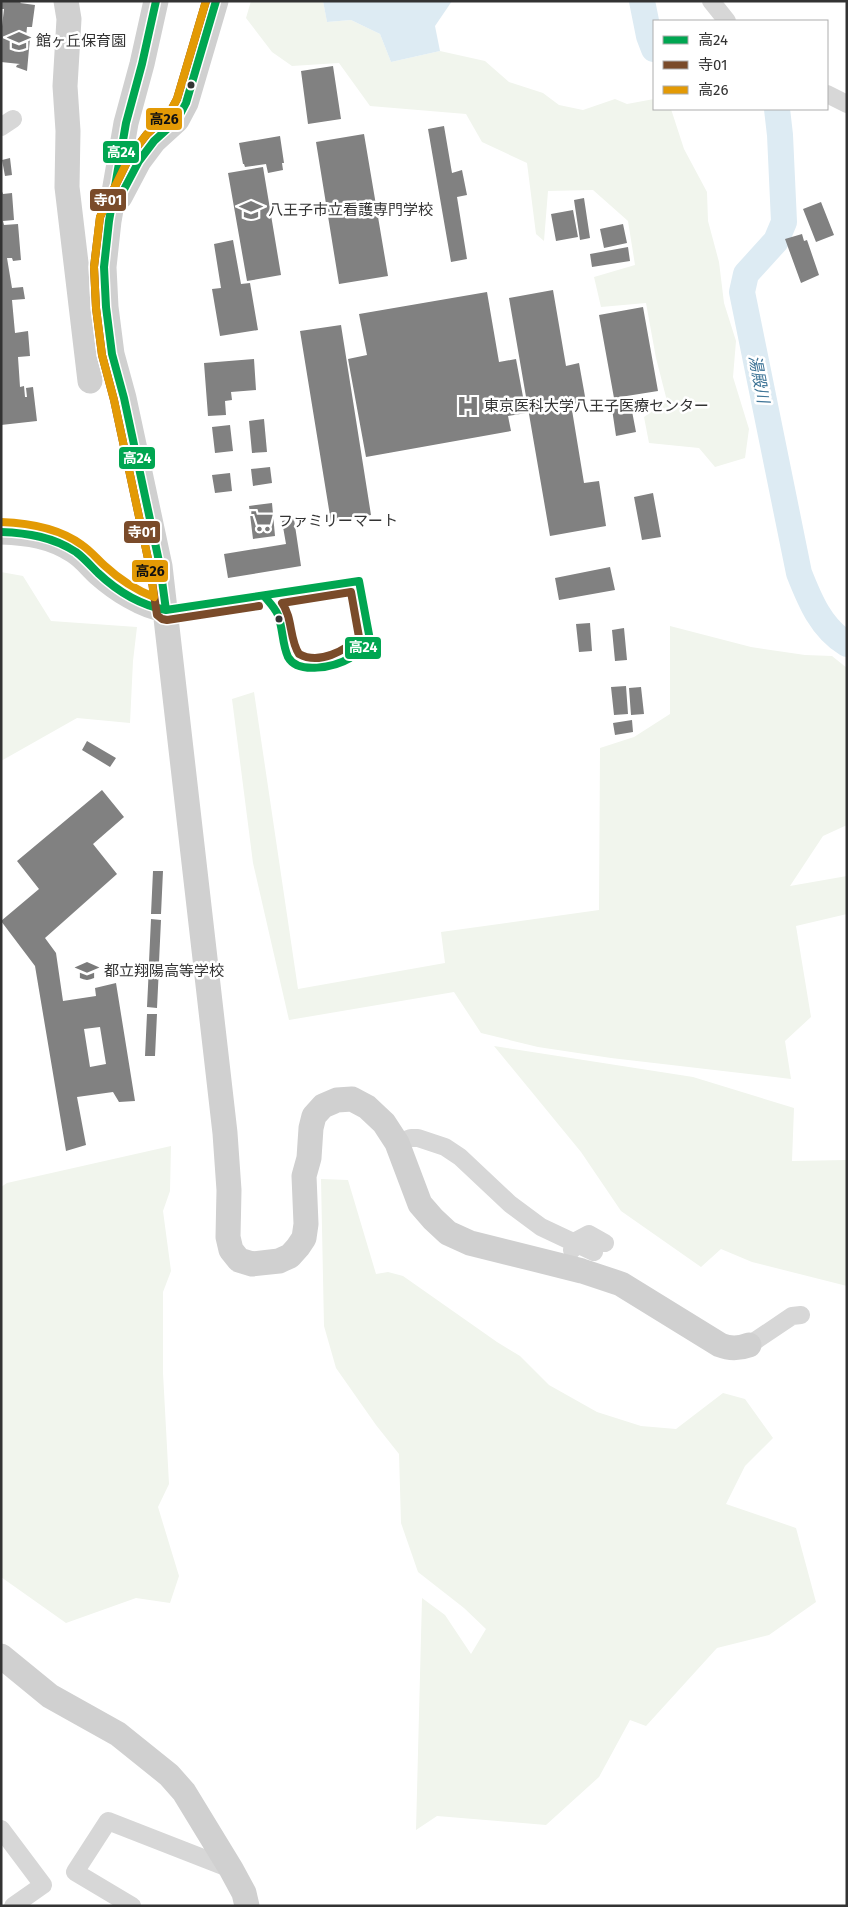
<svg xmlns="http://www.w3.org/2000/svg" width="848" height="1907" font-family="'Fira Sans','Noto Sans JP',sans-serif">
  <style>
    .green { fill: #f1f5ed }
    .water { fill: #ddebf3 }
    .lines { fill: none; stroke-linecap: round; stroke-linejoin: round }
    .river { stroke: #ddebf3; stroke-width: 26 }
    .building { fill: #818181; fill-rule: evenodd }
    .street { stroke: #d7d7d7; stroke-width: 18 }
    .secondary { stroke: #d0d0d0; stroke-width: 25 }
    .bus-1-casing { stroke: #fff; stroke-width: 11 }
    .bus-2-casing { stroke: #fff; stroke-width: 11 }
    .bus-3-casing { stroke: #fff; stroke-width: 11 }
    .bus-1 { stroke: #00a651; stroke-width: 8 }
    .bus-2 { stroke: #7a4b2a; stroke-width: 8 }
    .bus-3 { stroke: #e39a05; stroke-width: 8 }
    .bus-dot { fill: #333; stroke: #fff; stroke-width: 2 }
    .labels { text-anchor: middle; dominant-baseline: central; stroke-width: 5; stroke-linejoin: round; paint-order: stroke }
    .poi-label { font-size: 15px; fill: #333; stroke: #fff; text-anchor: start }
    .water-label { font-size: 16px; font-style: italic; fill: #3f7597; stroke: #fff }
    .line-badge { stroke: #fff; stroke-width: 2 }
    .badge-label { font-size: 14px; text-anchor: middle; font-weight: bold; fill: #fff }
    .pale-badge-label { font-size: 14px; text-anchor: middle; font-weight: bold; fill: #111 }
  </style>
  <rect width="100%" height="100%" fill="#fff"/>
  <!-- green -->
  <path class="green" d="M251,1h72l4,21 24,-2 29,14 11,28 49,-11 45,10 24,21 34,11 16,12 24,5 32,-11 12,5 27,-5v10h17l13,40 23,43 1,29 11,41 5,41 12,38 -3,36 16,52 -4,29 -30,9 -16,-19 -50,-5 -5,-26 23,-16 -11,-43 -10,-55 -45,4 -7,-30 41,-12 -7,-44 -35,-31 -45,1 -4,50 -8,-7 -9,-71 -45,-21 -16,-28 -96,-8 -31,-43 -47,3 -20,-14 -26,-34z
    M1,572l22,4 28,45 86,6 -4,34 -3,62 -53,-5 -76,43z
    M670,626l81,21 54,8 27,1 15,12v157l-24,11 -33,50 57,-10v38l-51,12 15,91 -26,24 6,38 -180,-21 -73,-11 -57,-14 -27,-41 -165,28 -36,-157 -21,-164 22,-7 44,297 147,-26 -4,-31 158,-22 1,-162 34,-11 36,-23z
    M494,1046l199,31 101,31 -2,53 55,-1v126l-95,-24 -31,-13 -20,18 -80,-56 -40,-59z
    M171,1146l-1,45 -7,20 8,60 -8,21v81l6,111 -11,23 21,69 -9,27 -34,-5 -70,25 -65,-46v-390l6,-4z
    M321,1179l27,1 28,94 12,-2 15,4 94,66 23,14 29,29 48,27 44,14 35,3 47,-36 22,6 28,39 -28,28 -19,38 70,24 20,74 -47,33 -52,13 -71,78 -16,-6 -31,57 -53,48 -109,-9 -21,14 6,-232 23,17 26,39 15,-25 -22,-21 -46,-36 -17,-49 -2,-69 -23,-29 -40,-57 -12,-42z"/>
  <!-- water -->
  <path class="water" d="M323,1h129l-17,25 5,25 -49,11 -11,-28 -29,-14 -24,2z"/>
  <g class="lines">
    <!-- river -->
    <path class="river" d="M642,1l7,35 5,13
      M777,109l3,26 4,87 -8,19 -30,33 -4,18 57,281c11,28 22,55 48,71"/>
  </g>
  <!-- building -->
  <path class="building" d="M1,1h21l-2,2 15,2 -3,22h-5l-1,10 4,1 -3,33 -11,-4 1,-2 3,-1 -19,-2v-27l3,-26h-3z
    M333,66l8,53 -33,5 -7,-53z
    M444,126l8,47 10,-3 5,25 -10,2 10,62 -16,3 -23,-133z
    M364,134l24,142 -49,8 -23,-142z
    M280,136l4,27h-2l1,7 -15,3 -2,-9 -21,3 -1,-3h-1l-4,-21z
    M10,158l2,17 -7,1 -3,-16z
    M263,167l18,108 -34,6 -19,-108z
    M1,189l2,5 9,-1 2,27 -11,1 1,4 14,-1 3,36 -8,1 -1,-3h-5l5,30 11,-1 2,12 -13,1 3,33 13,-2 2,25 -12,1 2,30 4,-1 1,11h2l-1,-9 7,-1 4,34 -36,4z
    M584,198l6,40 -10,2 -6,-40z
    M821,202l13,33 -18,7 -13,-33z
    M573,210l5,27 -22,4 -5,-27z
    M623,224l4,19 -23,5 -4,-19z
    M802,234l2,7 3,-1 12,35 -18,8 -16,-44z
    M233,240l8,44 9,-1 8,47 -38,6 -8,-47 9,-1 -7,-44z
    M628,247l2,14 -38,6 -2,-13z
    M553,290l13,76 13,-3 7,39 -15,2 13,79 15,-2 7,45 -56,10 -41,-238z
    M487,292l12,70 17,-3 10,54 -18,3 3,15 -145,26 -18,-98 19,-4 -8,-41z
    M643,307l15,84 -44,7 -15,-83z
    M341,325l30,190 -40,7 -31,-191z
    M254,359l2,31 -25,2 1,8 -7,1 1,14 -18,1 -4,-53z
    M631,406l5,26 -20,4 -4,-27z
    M264,419l3,33 -15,1 -3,-32z
    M230,425l3,26 -18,2 -3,-26z
    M270,467l2,16 -19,3 -2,-17z
    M230,473l2,18 -17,2 -3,-18z
    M653,493l8,44 -19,3 -8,-43z
    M272,503l3,33 -22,3 -4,-33z
    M294,519l7,47 -73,12 -4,-24 62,-10 -4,-23z
    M610,567l5,23 -56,10 -4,-22z
    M590,623l2,28 -13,1 -3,-28z
    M624,628l3,32 -12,1 -3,-31z
    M626,686l2,28 -14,1 -3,-28z
    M641,687l3,27 -13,1 -2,-27z
    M632,720l1,12 -18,3 -2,-12z
    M87,741l29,17 -6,9 -28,-17z
    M102,790l22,27 -31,27 24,30 -72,64 11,15 7,48 33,-5 -1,-8 21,-5 19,118 -16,1 -6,-10 -36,5 9,48 -20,6 -31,-185 -34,-45 38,-32 -22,-28zM100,1027l6,37 -16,3 -6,-38z
    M153,871h10l-2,43h-10z
    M151,919l10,1 -2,42h-10z
    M149,966l10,1 -2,41 -10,-1z
    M147,1014h10l-2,42h-10z"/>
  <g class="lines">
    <!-- street -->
    <path class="street" d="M711,1l16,20
      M827,94l20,10
      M1,127l12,-8
      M397,1143l14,-5h7l27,9 15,10 50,47 31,23 53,25
      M572,1250l2,-8 15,-8 16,9
      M749,1345l43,-29 9,-1
      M1,1829l42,56 -30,21
      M132,1906l-57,-34 33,-51 123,48"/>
    <!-- secondary -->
    <path class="secondary" d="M66,1l3,18 -4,67 3,45 -1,56 23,194
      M156,1l-14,63 -16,59 -17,98 -5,46 2,40 6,47 12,44 36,168 65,567 4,57 -1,47 3,13 8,10 13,4 27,-3 11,-5 8,-9 6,-9 2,-14 -2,-48 5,-18 2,-30 3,-12 9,-10 14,-6 15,-1 15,8 17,16 13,20 23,61 13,15 15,14 22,10 112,28 39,13 99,61c10,4 18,4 29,0
      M120,197l19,-36 15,-20 23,-21 9,-17 30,-102
      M1,532c27,1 50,4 73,19 10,6 17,16 25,23 17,15 44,33 67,36
      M1,1656l49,40 68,38 51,41 15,17 47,77 13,24 3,13"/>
    <defs>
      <path id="bus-1" d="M156,1l-14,63 -16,59 -17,98 -5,46 2,40 6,47 12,44 36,168 6,44
        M120,197l19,-36 15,-20 23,-21 9,-17 30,-102
        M1,532c27,1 52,5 75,20 8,6 15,14 22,21 19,18 42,32 68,37l193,-29 11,59c-6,7 -12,14 -20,18 -15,9 -52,17 -62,-1 -6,-13 -5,-29 -10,-42 -3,-7 -9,-13 -14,-19"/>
      <path id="bus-2" d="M206,1l-29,98 -8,15 -22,20 -17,22 -30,61 -6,50 2,41 6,47 12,45 36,168 7,47 5,4 5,1 92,-14
        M351,592l8,45c-14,14 -40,28 -60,17 -10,-15 -6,-36 -17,-51z"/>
      <path id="bus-3" d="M1,522c29,1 58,6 81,23 9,6 15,14 23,21 14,13 31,24 49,31l-4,-29 -36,-168 -12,-45 -6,-47 -2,-41 6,-50 30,-61 17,-22 22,-20 8,-15 29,-98"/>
    </defs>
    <!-- bus-1 casing -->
    <use href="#bus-1" class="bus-1-casing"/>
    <!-- bus-2 casing -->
    <use href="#bus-2" class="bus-2-casing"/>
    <!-- bus-3 casing -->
    <use href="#bus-3" class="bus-3-casing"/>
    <!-- bus-1 -->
    <use href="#bus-1" class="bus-1"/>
    <!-- bus-2 -->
    <use href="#bus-2" class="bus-2"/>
    <!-- bus-3 -->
    <use href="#bus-3" class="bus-3"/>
  </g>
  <!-- icons -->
  <defs>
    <symbol id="school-bare" viewBox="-9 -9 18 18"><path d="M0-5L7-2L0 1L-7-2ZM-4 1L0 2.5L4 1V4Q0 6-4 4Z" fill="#7a7a7a" stroke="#fff" stroke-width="2.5" paint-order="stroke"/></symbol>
    <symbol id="university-bare" viewBox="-9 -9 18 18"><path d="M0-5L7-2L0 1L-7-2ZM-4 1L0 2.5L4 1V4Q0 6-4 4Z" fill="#7a7a7a" stroke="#fff" stroke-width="2.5" paint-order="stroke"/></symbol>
    <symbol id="hospital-bare" viewBox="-9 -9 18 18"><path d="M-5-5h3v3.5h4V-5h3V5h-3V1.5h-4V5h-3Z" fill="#7a7a7a" stroke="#fff" stroke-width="2.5" paint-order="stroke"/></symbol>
    <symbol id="supermarket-bare" viewBox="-9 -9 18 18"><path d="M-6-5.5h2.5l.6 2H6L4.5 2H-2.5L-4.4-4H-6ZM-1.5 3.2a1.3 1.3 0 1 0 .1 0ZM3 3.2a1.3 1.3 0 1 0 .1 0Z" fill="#7a7a7a" stroke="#fff" stroke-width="2.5" paint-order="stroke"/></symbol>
  </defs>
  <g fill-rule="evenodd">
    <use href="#school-bare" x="3" y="25" width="32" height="32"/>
    <use href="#university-bare" x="235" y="194" width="32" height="32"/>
    <use href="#hospital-bare" x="452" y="390" width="32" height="32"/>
    <use href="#supermarket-bare" x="246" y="505" width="32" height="32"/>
    <use href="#school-bare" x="71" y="955" width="32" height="32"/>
  </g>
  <!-- markers -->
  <g class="bus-dot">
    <circle cx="191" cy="85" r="4.5"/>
    <circle cx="279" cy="619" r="4.5"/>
  </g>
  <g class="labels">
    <!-- poi labels -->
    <g class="poi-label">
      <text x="36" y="41">館ヶ丘保育園</text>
      <text x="268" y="210">八王子市立看護専門学校</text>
      <text x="484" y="406">東京医科大学八王子医療センター</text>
      <text x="278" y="521">ファミリーマート</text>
      <text x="104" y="971">都立翔陽高等学校</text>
    </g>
    <!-- water labels -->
    <g class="water-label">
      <text transform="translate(759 379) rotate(79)">湯殿川</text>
    </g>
  </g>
  <g class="line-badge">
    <rect x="145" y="107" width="38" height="24" rx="5" fill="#e39a05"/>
    <rect x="102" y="140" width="38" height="24" rx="5" fill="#00a651"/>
    <rect x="89" y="188" width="38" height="24" rx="5" fill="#7a4b2a"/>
    <rect x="118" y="446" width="38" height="24" rx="5" fill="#00a651"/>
    <rect x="123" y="520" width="38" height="24" rx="5" fill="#7a4b2a"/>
    <rect x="131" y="559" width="38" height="24" rx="5" fill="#e39a05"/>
    <rect x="344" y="636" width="38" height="24" rx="5" fill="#00a651"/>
  </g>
  <g class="badge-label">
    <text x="121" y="157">高24</text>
    <text x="108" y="205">寺01</text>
    <text x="137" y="463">高24</text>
    <text x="142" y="537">寺01</text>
    <text x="363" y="652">高24</text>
  </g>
  <g class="pale-badge-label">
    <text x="164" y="124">高26</text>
    <text x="150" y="576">高26</text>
  </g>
  <!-- border -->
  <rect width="848" height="1907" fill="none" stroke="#333333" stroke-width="5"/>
  <!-- legend -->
  <rect x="653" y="20" width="175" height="90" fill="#ffffff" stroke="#adadad"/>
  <rect x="663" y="36" width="25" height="8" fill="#00a651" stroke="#adadad"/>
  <text x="698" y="45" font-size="15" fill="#333333">高24</text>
  <rect x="663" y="61" width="25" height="8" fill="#7a4b2a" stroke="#adadad"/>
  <text x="698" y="70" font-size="15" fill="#333333">寺01</text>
  <rect x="663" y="86" width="25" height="8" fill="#e39a05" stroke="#adadad"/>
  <text x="698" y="95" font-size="15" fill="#333333">高26</text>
</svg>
